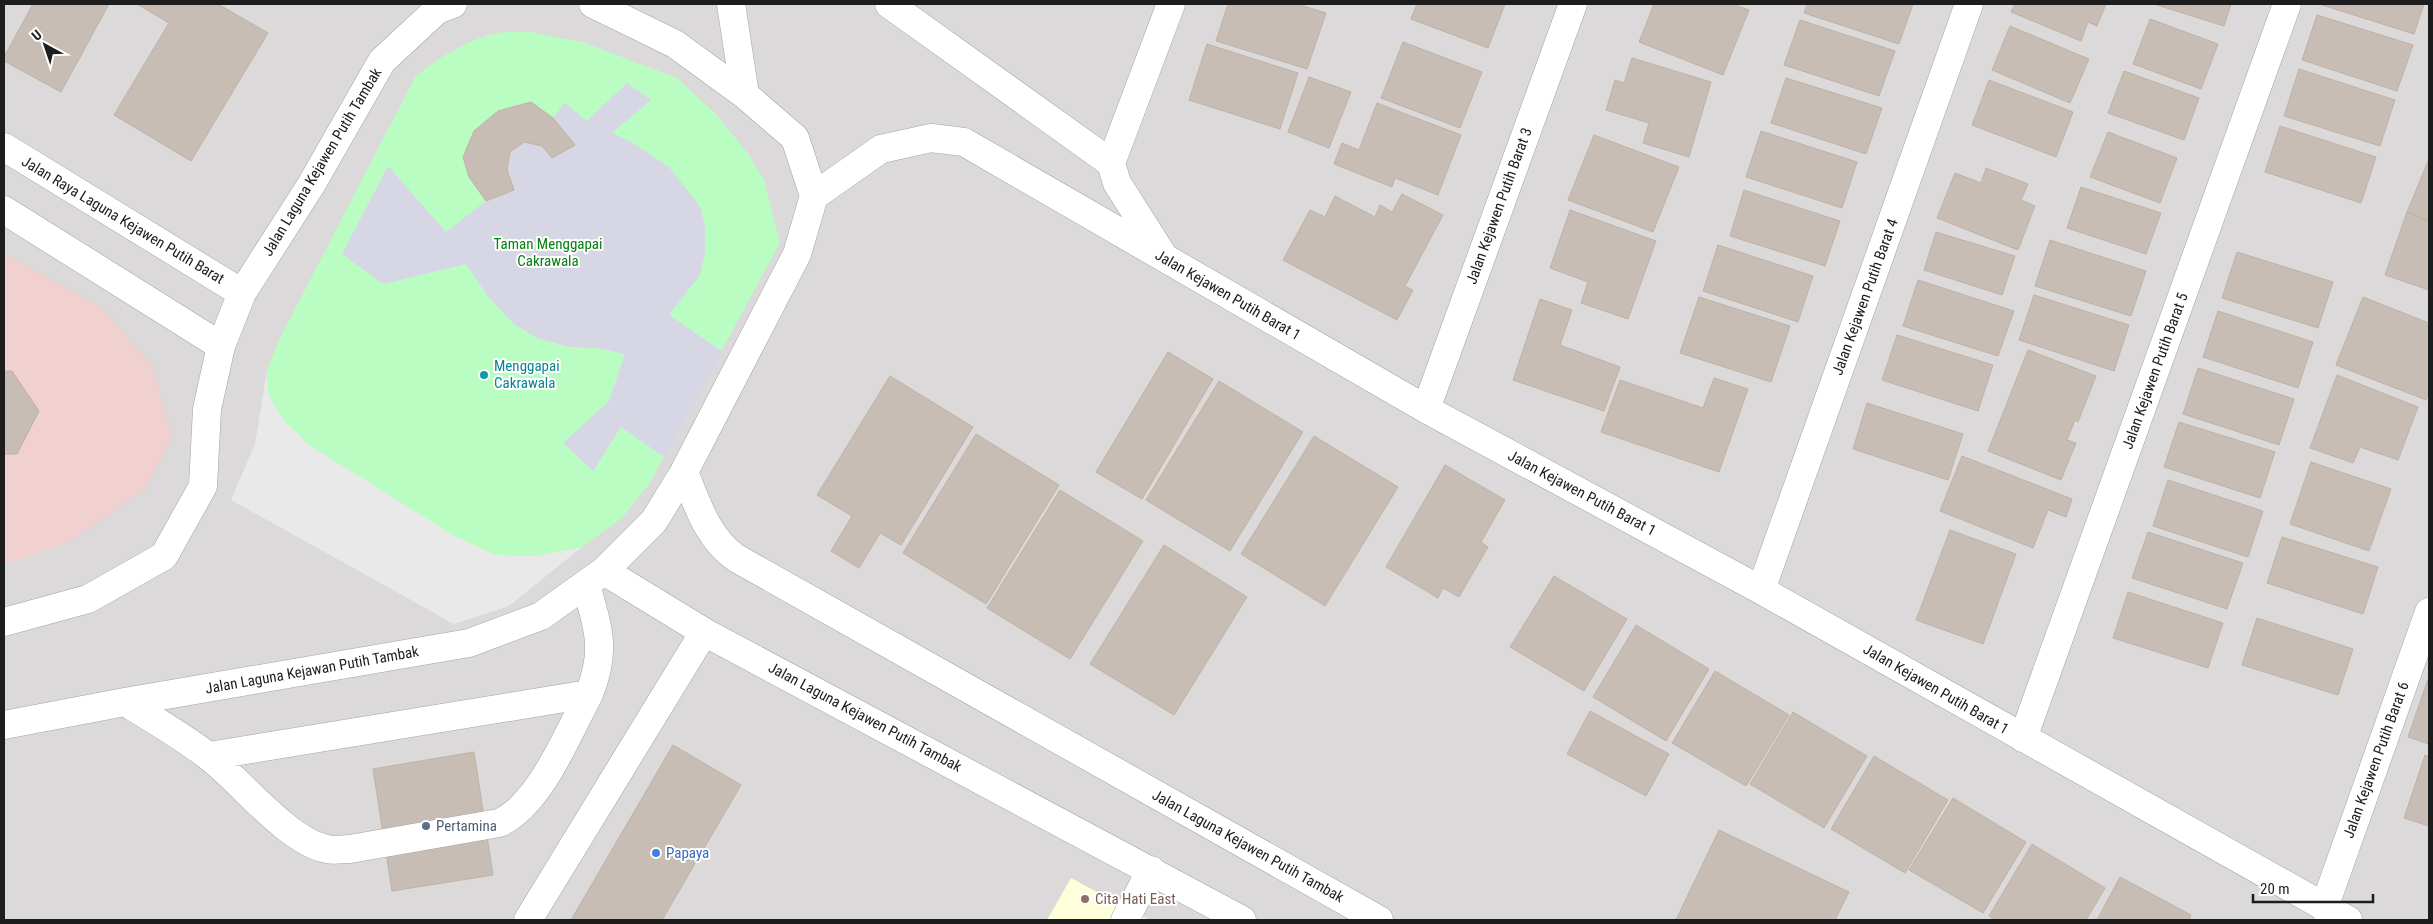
<svg xmlns="http://www.w3.org/2000/svg" width="2433" height="924" font-family="'Roboto Condensed',sans-serif">
  <style>
    .residential { fill: #dbd9d9 }
    .commercial { fill: #f1d1cf }
    .education { fill: #feffda }
    .park { fill: #bafdc2 }
    .parking { fill: #e9e9e9 }
    .plaza { fill: #d6d6e4 }
    .building { fill: #c7bdb5; stroke: #c1b1a3 }
    .lines { fill: none; stroke-linecap: round; stroke-linejoin: round }
    .minor-casing { stroke: #a4a4a4; stroke-width: 29 }
    .minor { stroke: #fff; stroke-width: 28 }
    .culture-dot { fill: #0f9aa8; stroke: #fff; stroke-width: 2 }
    .service-dot { fill: #5c6f8a; stroke: #fff; stroke-width: 2 }
    .shop-dot { fill: #3f7fe0; stroke: #fff; stroke-width: 2 }
    .education-dot { fill: #8d6e63; stroke: #fff; stroke-width: 2 }
    .labels { text-anchor: middle; dominant-baseline: central; stroke-width: 4; stroke-linejoin: round; paint-order: stroke }
    .street-label { font-size: 15px; fill: #1d1d1d; stroke: #fff }
    .park-label { font-size: 15px; fill: #048112; stroke: #fff }
    .culture-label { font-size: 15px; fill: #0d838f; stroke: #fff; text-anchor: start }
    .service-label { font-size: 15px; fill: #4e5e75; stroke: #fff; text-anchor: start }
    .shop-label { font-size: 15px; fill: #366cbe; stroke: #fff; text-anchor: start }
    .education-label { font-size: 15px; fill: #785e54; stroke: #fff; text-anchor: start }
  </style>
  <rect width="100%" height="100%" fill="#efebe1"/>
  <!-- residential -->
  <path class="residential" d="M4,4h2425v916h-2425z"/>
  <!-- commercial -->
  <path class="commercial" d="M4,253l98,55 51,59 19,71 -28,52 -77,53 -63,21z"/>
  <!-- education -->
  <path class="education" d="M1071,878l78,42h-102z"/>
  <!-- park -->
  <path class="park" d="M530,32l53,10 94,36 39,36 33,41 15,25 16,63 -131,241 -27,34 -40,29 -46,9 -40,-1 -40,-17 -147,-93 -26,-25 -15,-26 -1,-24 11,-28 137,-265c21,-18 55,-39 83,-44 10,-2 22,-1 32,-1z"/>
  <!-- parking -->
  <path class="parking" d="M267,370l1,24 15,26 26,25 147,92 40,18 40,1 46,-9 -73,59 -55,18 -223,-124 24,-56z"/>
  <!-- plaza -->
  <path class="plaza" d="M627,83l24,17 -39,33 21,10 36,24 32,41 4,19v26l-5,22 -31,40 54,37 -59,105 -43,-30 -28,44 -30,-28 46,-42 16,-47 -28,-6 -27,-1 -33,-9 -23,-14 -24,-25 -24,-35 -83,20 -41,-30 46,-88 58,66 40,-31 27,-11 -6,-20 3,-18 14,-10 18,4 10,12 23,-13 -22,-27 12,-15 22,18z"/>
  <!-- building -->
  <path class="building" d="M33,4h76l-48,88 -57,-31v-4z
    M137,4h81l50,29 -77,128 -77,-46 55,-92z
    M1228,4h69l29,9 -19,56 -91,-28z
    M1417,4h88l-17,44 -77,-29z
    M1654,4h79l16,6 -26,65 -84,-33z
    M1807,4h106l-14,40 -95,-31z
    M2015,4h91l-9,22 -9,-4 -7,19 -70,-29z
    M2154,4h77l-7,22z
    M2319,4h105l-10,30z
    M2317,15l96,30 -16,46 -95,-31z
    M2150,19l68,25 -17,45 -68,-25z
    M1800,20l95,31 -16,45 -95,-31z
    M2010,26l79,33 -19,44 -78,-33z
    M1403,42l79,30 -22,56 -79,-30z
    M1207,44l91,29 -18,56 -91,-29z
    M1632,58l79,24 -22,75 -46,-14 6,-20 -43,-13 9,-30 9,3z
    M2299,69l96,31 -15,46 -96,-30z
    M2124,71l75,27 -15,42 -76,-27z
    M1309,77l42,15 -22,56 -41,-16z
    M1786,78l96,30 -16,46 -95,-31z
    M1989,80l84,32 -17,45 -84,-32z
    M531,102l22,16 22,27 -23,13 -10,-12 -18,-4 -14,10 -3,18 7,20 -28,11 -17,-24 -6,-20 11,-26 24,-20z
    M1377,103l84,32 -23,60 -43,-17 -3,9 -58,-23 8,-21 17,7z
    M2280,126l96,31 -15,46 -96,-31z
    M1761,131l96,31 -15,46 -96,-31z
    M2108,132l69,26 -17,45 -70,-26z
    M1594,135l85,32 -26,65 -85,-32z
    M2429,159v62l-22,-9z
    M1986,168l42,16 -7,16 14,6 -17,44 -81,-32 18,-45 26,10z
    M2081,187l80,26 -15,41 -79,-26z
    M1744,190l96,31 -15,45 -95,-30z
    M1402,194l41,21 -38,71 8,4 -16,30 -114,-60 27,-50 15,7 10,-21 40,21 5,-12 12,7z
    M1570,210l86,31 -28,78 -47,-16 7,-21 -38,-14z
    M2407,212l22,9v69l-44,-15z
    M1936,232l79,24 -13,39 -78,-25z
    M2050,240l96,31 -15,45 -96,-30z
    M1718,245l95,31 -15,46 -95,-31z
    M2237,252l96,30 -15,46 -96,-30z
    M1918,280l96,31 -16,45 -95,-30z
    M2034,295l95,30 -15,46 -95,-31z
    M1699,297l91,29 -19,56 -91,-29z
    M2363,297l66,26v68l-3,9 -90,-35z
    M1540,299l32,11 -12,35 60,22 -16,44 -91,-31z
    M2218,311l95,31 -15,46 -95,-31z
    M1897,335l96,30 -15,46 -96,-31z
    M2028,350l68,26 -18,46 -3,-2 -8,20 9,3 -15,37 -73,-29z
    M1168,352l45,27 -71,120 -46,-27z
    M2198,368l96,31 -15,46 -96,-31z
    M4,371h8l27,40 -22,43h-13z
    M2337,375l81,32 -20,53 -38,-13 -7,16 -43,-15z
    M890,376l83,51 -72,118 -21,-12 -21,35 -28,-17 21,-35 -35,-21z
    M1714,378l34,11 -29,83 -118,-40 19,-52 83,28z
    M1219,381l84,51 -73,119 -84,-51z
    M1867,403l96,31 -15,46 -95,-31z
    M2179,422l96,30 -15,46 -96,-31z
    M976,434l83,51 -73,119 -83,-51z
    M1314,436l84,51 -73,119 -84,-52z
    M1962,456l110,43 -6,18 -18,-7 -15,38 -93,-37z
    M2311,462l80,27 -22,62 -79,-27z
    M1445,465l60,35 -24,42 7,5 -29,50 -16,-9 -5,10 -52,-31z
    M2168,480l95,31 -15,46 -95,-31z
    M1060,490l83,51 -73,118 -83,-51z
    M1950,530l66,24 -33,90 -67,-24z
    M2148,532l95,31 -16,46 -95,-31z
    M2282,537l96,30 -15,47 -96,-31z
    M1164,545l83,52 -73,118 -84,-51z
    M1554,576l73,43 -43,72 -74,-44z
    M2128,592l95,31 -15,45 -95,-30z
    M2257,618l96,31 -15,46 -96,-30z
    M1636,625l73,44 -43,72 -73,-44z
    M1715,671l74,44 -43,71 -74,-43z
    M2428,679h1v65l-21,-7z
    M1590,711l79,43 -23,42 -79,-42z
    M1793,712l74,44 -43,72 -74,-44z
    M673,745l68,40 -79,135h-91z
    M474,752l19,123 -101,16 -19,-122z
    M2425,755l4,2v69l-25,-8z
    M1874,756l74,44 -43,73 -74,-44z
    M1953,798l73,44 -43,71 -74,-43z
    M1719,830l130,62 -14,28h-159z
    M2032,844l73,44 -19,32h-90l-7,-4z
    M2120,877l71,38 -2,5h-92z"/>
  <g class="lines">
    <defs>
      <path id="minor" d="M731,4l14,91
        M889,4l222,159
        M4,147l238,146
        M814,196l67,-47 50,-11 33,4 462,267 335,181 587,330
        M4,210l217,136
        M1162,254l-45,-71 -6,-20 60,-159
        M1426,409l147,-405
        M684,472c13,31 23,66 52,86l643,362
        M604,571l100,61 538,288
        M1761,590l208,-586
        M4,622l84,-23 76,-43 39,-70 4,-77 14,-63 21,-53 69,-108 71,-124 55,-51 16,-6
        M125,702c28,17 57,34 83,54 32,24 80,86 119,93 7,2 16,0 23,0l149,-26c41,-18 69,-90 90,-129 18,-44 9,-66 -3,-109
        M4,725l121,-23 344,-59 72,-27 63,-45 50,-50 30,-49 113,-218 17,-58 -19,-58 -50,-43 -70,-51 -82,-40
        M2023,738l264,-734
        M209,756l380,-62
        M2324,908l105,-296
        M528,920l176,-288
        M1125,920l26,-50"/>
    </defs>
    <!-- minor casing -->
    <use href="#minor" class="minor-casing"/>
    <!-- minor -->
    <use href="#minor" class="minor"/>
  </g>
  <!-- markers -->
  <circle class="culture-dot" cx="484" cy="375" r="5"/>
  <circle class="service-dot" cx="426" cy="826" r="5"/>
  <circle class="shop-dot" cx="656" cy="853" r="5"/>
  <circle class="education-dot" cx="1085" cy="899" r="5"/>
  <g class="labels">
    <!-- street labels -->
    <g class="street-label">
      <text transform="translate(322 162) rotate(-59)">Jalan Laguna Kejawen Putih Tambak</text>
      <text transform="translate(1499 206) rotate(-70)">Jalan Kejawen Putih Barat 3</text>
      <text transform="translate(123 220) rotate(31)">Jalan Raya Laguna Kejawen Putih Barat</text>
      <text transform="translate(1228 295) rotate(30)">Jalan Kejawen Putih Barat 1</text>
      <text transform="translate(1865 297) rotate(-70)">Jalan Kejawen Putih Barat 4</text>
      <text transform="translate(2155 371) rotate(-70)">Jalan Kejawen Putih Barat 5</text>
      <text transform="translate(1582 493) rotate(28)">Jalan Kejawen Putih Barat 1</text>
      <text transform="translate(312 670) rotate(-10)">Jalan Laguna Kejawan Putih Tambak</text>
      <text transform="translate(1936 689) rotate(30)">Jalan Kejawen Putih Barat 1</text>
      <text transform="translate(865 717) rotate(28)">Jalan Laguna Kejawen Putih Tambak</text>
      <text transform="translate(2376 760) rotate(-70)">Jalan Kejawen Putih Barat 6</text>
      <text transform="translate(1248 846) rotate(29)">Jalan Laguna Kejawen Putih Tambak</text>
    </g>
    <!-- park labels -->
    <g class="park-label">
      <text x="548" y="244">Taman Menggapai<tspan x="548" dy="17">Cakrawala</tspan></text>
    </g>
    <!-- culture labels -->
    <g class="culture-label">
      <text x="494" y="366">Menggapai<tspan x="494" dy="17">Cakrawala</tspan></text>
    </g>
    <!-- service labels -->
    <g class="service-label">
      <text x="436" y="826">Pertamina</text>
    </g>
    <!-- shop labels -->
    <g class="shop-label">
      <text x="666" y="853">Papaya</text>
    </g>
    <!-- education labels -->
    <g class="education-label">
      <text x="1095" y="899">Cita Hati East</text>
    </g>
  </g>
  <!-- border -->
  <rect width="2433" height="924" fill="none" stroke="#1d1d1d" stroke-width="10"/>
  <!-- north arrow -->
  <g transform="translate(45 45) rotate(320)" stroke="#ffffff" stroke-width="4" paint-order="stroke">
  <path d="M0-4L9 19L0 12L-9 19Z" fill="#1d1d1d"/>
  <text y="-8" font-size="14" font-weight="bold" text-anchor="middle" fill="#1d1d1d">U</text>
  </g>
  <!-- scale -->
  <path d="M2253 894v8h120v-8" fill="none" stroke="#1d1d1d" stroke-width="2.5"/>
  <text x="2260" y="894" font-size="15" fill="#1d1d1d" stroke="#ffffff" stroke-width="4" paint-order="stroke">20 m</text>
</svg>
